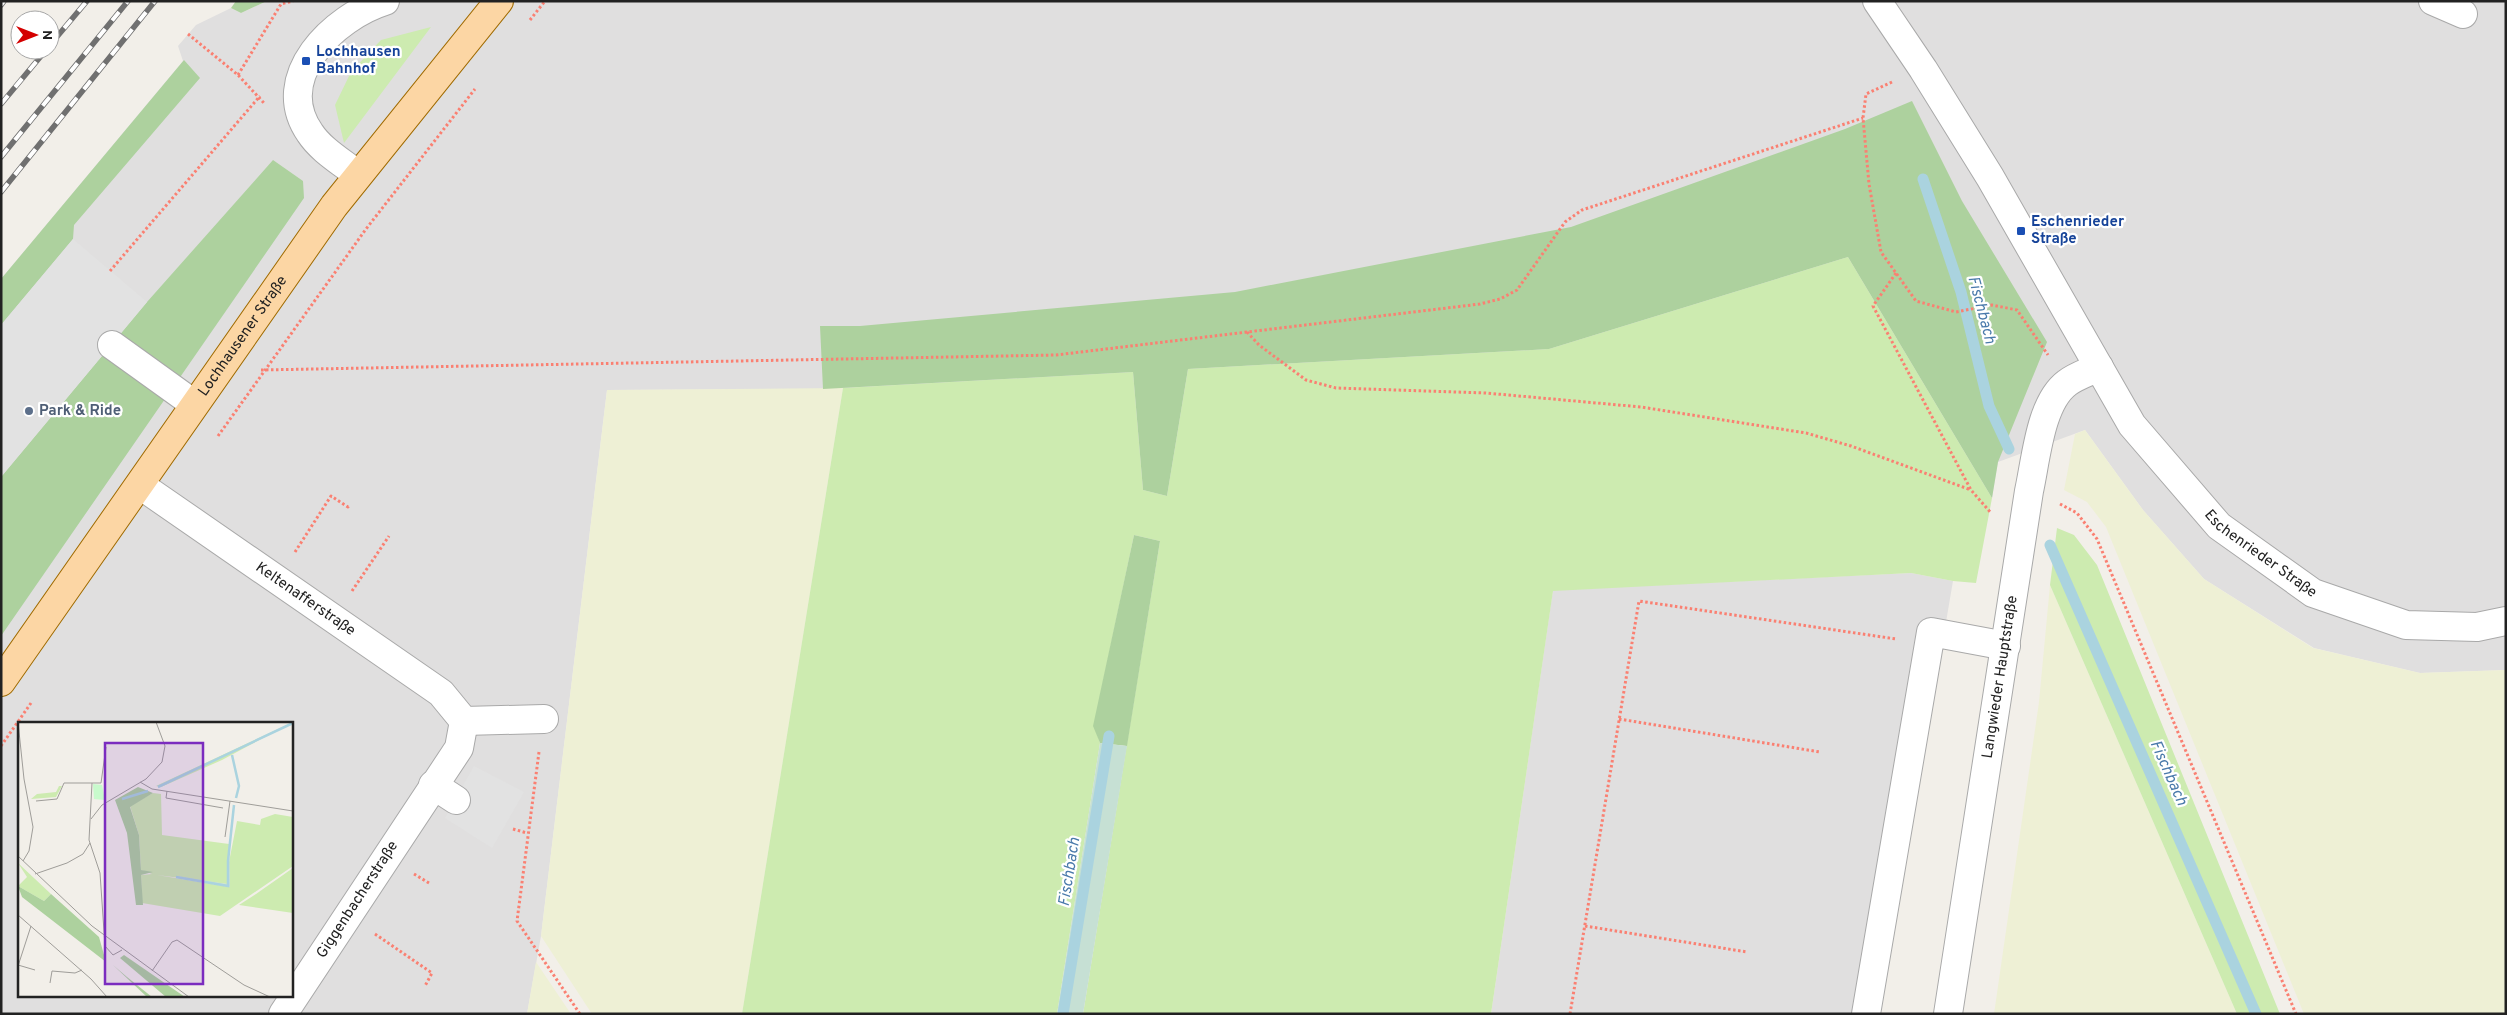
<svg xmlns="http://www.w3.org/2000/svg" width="2507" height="1015" font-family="Overpass,sans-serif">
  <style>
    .residential { fill: #e0dfdf; fill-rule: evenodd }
    .farmland { fill: #eef0d5 }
    .grass { fill: #cdebb0 }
    .forest { fill: #add19e }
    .wetland { fill: #c6e0d4 }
    .parking { fill: #e2e2e2 }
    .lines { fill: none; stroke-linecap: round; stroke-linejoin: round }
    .stream { stroke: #aad3df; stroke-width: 11 }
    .minor-casing { stroke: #a9a9a9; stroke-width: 30 }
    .major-casing { stroke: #a06b00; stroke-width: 30 }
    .path { stroke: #fa8072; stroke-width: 3; stroke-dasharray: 2.5 2.5; stroke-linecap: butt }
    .minor { stroke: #fff; stroke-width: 28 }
    .major { stroke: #fcd6a4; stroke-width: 28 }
    .rail-casing { stroke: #707070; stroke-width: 5.5 }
    .rail { stroke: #fff; stroke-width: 4; stroke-dasharray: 11; stroke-linecap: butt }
    .transit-dot { fill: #1a4fb4; stroke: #fff; stroke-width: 2 }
    .service-dot { fill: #5c6f8a; stroke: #fff; stroke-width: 2 }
    .labels { text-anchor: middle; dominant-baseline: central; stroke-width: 4.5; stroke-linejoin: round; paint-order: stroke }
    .transit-label { font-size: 15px; font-weight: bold; fill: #164399; stroke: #fff; text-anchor: start }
    .street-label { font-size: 15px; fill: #222; stroke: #fff }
    .service-label { font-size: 15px; font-weight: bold; fill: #4e5e75; stroke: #fff; text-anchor: start }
    .water-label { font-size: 16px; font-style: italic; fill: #4a7aab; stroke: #fff }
    .inset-river { fill: none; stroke: #aad3df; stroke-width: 2.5 }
    .inset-road { fill: none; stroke: #9f9d99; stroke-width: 1 }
    .view { fill: #7b2cbf; fill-opacity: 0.15; stroke: #7b2cbf; stroke-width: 2.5 }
    .inset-edge { fill: none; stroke: #222; stroke-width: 2.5 }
  </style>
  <rect width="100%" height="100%" fill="#f2efe9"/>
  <!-- residential -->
  <path class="residential" d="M267,1h2239v669l-86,3 -106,-25 -110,-69 -61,-69 -58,-80 -87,32 -6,36 -144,-241 -715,115 -310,17 -216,1 -66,546 -14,78h-526v-735l182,-218 -5,-15 18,-21 35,-17 10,5zM19,724h272v272h-272z
    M1911,573l42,8 -74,433h-388l62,-424z"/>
  <!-- farmland -->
  <path class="farmland" d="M843,388l-101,626h-150l-51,-78 66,-546z
    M2085,430l58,80 61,69 109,69 107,25 86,-3v344h-202l-198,-487 -19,-25 -23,-12 11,-56z
    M2050,585l187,429h-243l45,-312z
    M536,962l35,52h-44z"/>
  <!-- grass -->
  <path class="grass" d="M431,27l-87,116 -9,-38 16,-33 30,-32z
    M1848,257l144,241 -16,85 -23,-2 -42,-8 -358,18 -62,423h-408l77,-473 -26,-6 -40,190 6,18 -43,271h-315l101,-626 290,-16 10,118 24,6 21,-127 361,-20z
    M2057,528l17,7 23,30 183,449h-43l-187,-429z"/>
  <!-- forest -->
  <path class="forest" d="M236,1h31l-26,12 -10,-5z
    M184,60l16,18 -126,147 -1,14 -72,86v-46z
    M1912,101l50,100 85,141 -49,120 -6,36 -144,-241 -299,92 -361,20 -21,127 -24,-6 -10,-118 -310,17 -3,-63h40l375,-34 336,-65 274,-98z
    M273,160l30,21 1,17 -303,438v-159l146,-175z
    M1134,535l26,6 -33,205 -27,-3 -7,-17z"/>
  <!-- wetland -->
  <path class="wetland" d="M1100,743l27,3 -44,268h-26z"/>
  <!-- parking -->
  <path class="parking" d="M73,239l74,63 -146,175v-152z
    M474,766l50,26 -32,56 -47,-30z"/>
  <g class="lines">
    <!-- stream -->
    <path class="stream" d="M1923,179l38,113 28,114 20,43
      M2050,545l206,469
      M1063,1014l46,-278"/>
    <defs>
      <g id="minor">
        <path id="s1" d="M1877,1l46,68 67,108 142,248 87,101 94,67 93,32 71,2 29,-6"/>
        <path d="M2433,1l30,13"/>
        <path d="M358,175c-16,-13 -37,-25 -48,-42 -39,-56 24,-116 75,-132"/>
        <path d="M112,345l82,59"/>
        <path id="s2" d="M140,485l301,208 23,28 -5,27 -176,266"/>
        <path d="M464,721l80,-2"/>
        <path d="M433,785l23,15"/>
        <path d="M1866,1014l65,-382 75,14"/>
        <path id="s3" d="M1948,1014l81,-523c7,-31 11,-88 38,-108 9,-7 22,-11 32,-16"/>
      </g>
      <g id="major">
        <path id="s4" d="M1,682l333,-476 165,-205"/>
      </g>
    </defs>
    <!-- minor casing -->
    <use href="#minor" class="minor-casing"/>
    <!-- major casing -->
    <use href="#major" class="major-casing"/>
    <!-- path -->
    <path class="path" d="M530,20l15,-19
      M188,34l50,41 26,28
      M238,75l43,-71 12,-3
      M1892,82l-26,12 -3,24 6,66 12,68 35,49 40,11 36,-7 25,5 31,45
      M110,271l150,-175
      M1896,273l-23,33 98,184 20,23
      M1247,332l12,13 47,35 30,8 150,5 155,14 165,26 45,13 120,44
      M261,370l795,-15 424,-51 20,-5 17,-9 48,-68 17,-12 281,-92
      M218,436l148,-207 109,-140
      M2060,504l17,9 20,26 199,475
      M295,552l36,-56 17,11 1,-2
      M352,591l37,-55
      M1619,719l201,33
      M1,746l30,-43
      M539,752l-22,169 63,93
      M513,829l14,4
      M414,874l15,9
      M1585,926l162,26
      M375,934l57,39 -7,13
      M1570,1014l69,-413 257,38"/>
    <!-- minor -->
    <use href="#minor" class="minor"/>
    <!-- major -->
    <use href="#major" class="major"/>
    <defs>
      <path id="rail" d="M1,5l3,-4
        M50,45l37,-44
        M1,104l45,-54
        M1,157l127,-156
        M1,192l154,-191"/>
    </defs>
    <!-- rail casing -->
    <use href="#rail" class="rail-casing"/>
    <!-- rail -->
    <use href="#rail" class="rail"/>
  </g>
  <!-- markers -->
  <g class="transit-dot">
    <rect x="301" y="56" width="10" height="10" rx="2.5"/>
    <rect x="2016" y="226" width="10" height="10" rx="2.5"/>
  </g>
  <circle class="service-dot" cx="29" cy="411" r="5"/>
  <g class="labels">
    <!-- transit labels -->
    <g class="transit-label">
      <text x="316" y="52">Lochhausen<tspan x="316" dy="17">Bahnhof</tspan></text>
      <text x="2031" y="222">Eschenrieder<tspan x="2031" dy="17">Straße</tspan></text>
    </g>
    <!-- street labels -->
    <g class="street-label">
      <text stroke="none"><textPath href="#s4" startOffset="422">Lochhausener Straße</textPath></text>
      <text stroke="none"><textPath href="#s1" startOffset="678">Eschenrieder Straße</textPath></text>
      <text stroke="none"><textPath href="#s2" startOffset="201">Keltenafferstraße</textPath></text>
      <text stroke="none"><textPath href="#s3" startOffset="341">Langwieder Hauptstraße</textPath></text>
      <text transform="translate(358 900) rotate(-57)">Giggenbacherstraße</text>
    </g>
    <!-- service labels -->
    <g class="service-label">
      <text x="39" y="411">Park &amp; Ride</text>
    </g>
    <!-- water labels -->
    <g class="water-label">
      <text transform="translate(1981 310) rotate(75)">Fischbach</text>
      <text transform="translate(2168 773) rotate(66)">Fischbach</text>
      <text transform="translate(1070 872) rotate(-81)">Fischbach</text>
    </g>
  </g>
  <!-- overview -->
  <g transform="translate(18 722)">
    <rect width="275" height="275" fill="#f2efe9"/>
    <path d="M275,0l-71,38 -61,27 -5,-1zM41,64h3l-6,11 -25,2 6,-5 19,-2zM135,71l8,1 1,41 67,9 -2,40 -70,-9 73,12 -1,-25 8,-41 23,4 1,-6 14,-5 18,3v49l-73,50 -78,-13 -1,-28 11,-1 -11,-4 -2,-35 -9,-29zM0,141l33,31 -7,7 -26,-15 9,-9zM275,146v45l-54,-8 17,-11z" fill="#cdebb0"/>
    <path d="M120,65l15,6 -23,14 9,28 2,35 12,2 -12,3 2,30h-7l-9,-72 -12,-33zM0,164l26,15 7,-7 48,43 7,25 -84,-65zM106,233l61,42h-19l-46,-39zM95,243l14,12 25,20h-5z" fill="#add19e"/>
    <path d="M211,122l1,43 -53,-9v-2l50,8z" fill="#c6e0d4"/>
    <path d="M75,62l9,1 3,15 -11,-1z" fill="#c8facc"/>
    <path class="inset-river" d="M214,33l7,31 -3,12M140,65l135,-64M104,77l26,-8M158,155l52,9v-25l6,-56"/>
    <path class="inset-road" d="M0,0l6,57 9,48 -4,24 -6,10M122,60l12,7 141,22M74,61l-3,57 11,33 5,73 8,9 9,-5M149,69l-1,7 57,10M18,79l21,-2 7,-16h37l5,-36M73,97l11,-14 44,-26 16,-17 3,-16 -9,-24M207,115l5,-36M0,134l74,70 97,71M17,152l32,-11 16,-9 7,-11M0,193l73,64 16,18M0,243l17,5M0,244l13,-40M134,249l20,-29 5,-2 67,45 26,12M32,261l2,-12 23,2 7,-3"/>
    <path class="view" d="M87,21h98v241h-98z"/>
    <rect width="275" height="275" class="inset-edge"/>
  </g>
  <!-- border -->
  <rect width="2507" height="1015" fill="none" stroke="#222222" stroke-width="5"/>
  <!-- north arrow -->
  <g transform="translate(35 35) rotate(90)"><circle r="24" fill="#ffffff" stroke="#a7a7a7"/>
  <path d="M0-4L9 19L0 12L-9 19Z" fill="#d40000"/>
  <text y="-8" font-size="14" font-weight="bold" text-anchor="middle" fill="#222222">N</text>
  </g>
</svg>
